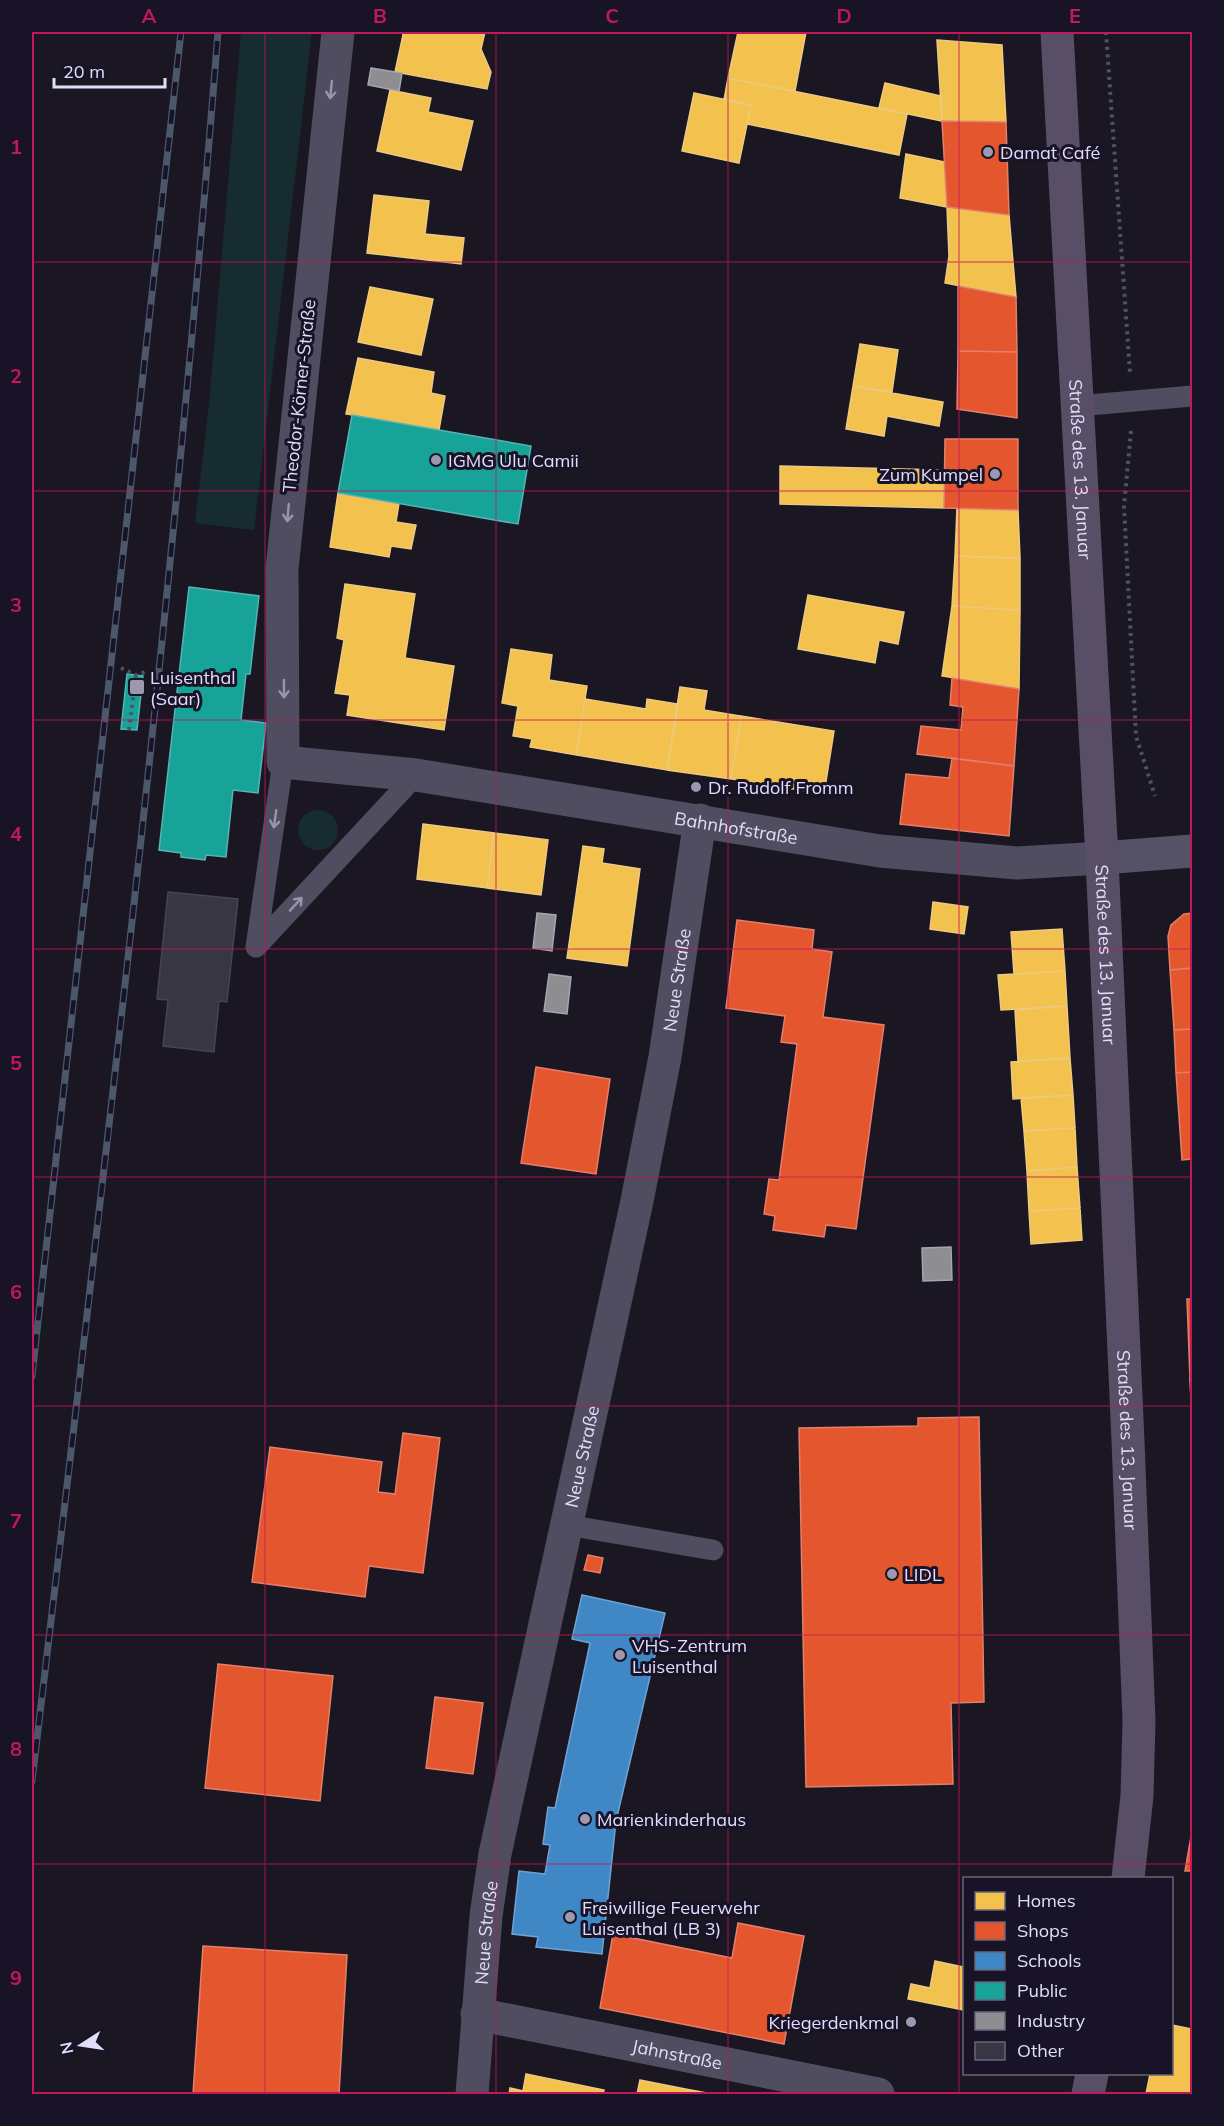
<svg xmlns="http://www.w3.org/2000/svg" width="1224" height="2126" font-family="Mulish,sans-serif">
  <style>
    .green { fill: #172c2e }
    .homes { fill: #f2c14e; stroke: #edc982; stroke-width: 1.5 }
    .shops { fill: #e4572e; stroke: #e37f6c; stroke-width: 1.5 }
    .schools { fill: #3f88c5; stroke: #70a2d5; stroke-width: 1.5 }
    .public { fill: #17a398; stroke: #54b4b6; stroke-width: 1.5 }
    .industry { fill: #8d8d92; stroke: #a6a5b2; stroke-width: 1.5 }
    .building { fill: #393643; stroke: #474354; stroke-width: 1.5 }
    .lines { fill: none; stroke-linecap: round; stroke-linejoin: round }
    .path { stroke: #4c5461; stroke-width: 4; stroke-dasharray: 3 4.5; stroke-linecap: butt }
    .lane { stroke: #504d61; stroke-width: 21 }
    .street { stroke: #504d61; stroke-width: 33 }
    .secondary { stroke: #555267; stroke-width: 33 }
    .primary { stroke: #584e66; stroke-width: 33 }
    .rail-casing { stroke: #4a5869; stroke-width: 7 }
    .rail { stroke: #181326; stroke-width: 4.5; stroke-dasharray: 14; stroke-linecap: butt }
    .oneway { stroke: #9995ae }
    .grid { fill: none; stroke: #c2185b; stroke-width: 1.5; stroke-opacity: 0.55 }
    .poi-dot { fill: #9c98af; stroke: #181326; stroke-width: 2 }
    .labels { text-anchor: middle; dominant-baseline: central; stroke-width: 6; stroke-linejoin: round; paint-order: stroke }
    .poi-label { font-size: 18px; fill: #e2ddfb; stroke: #181326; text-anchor: start }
    .street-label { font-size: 18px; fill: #e2ddfb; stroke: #181326 }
    .neatline { fill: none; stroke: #c2185b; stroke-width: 2 }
    .grid-label { font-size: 20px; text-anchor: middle; font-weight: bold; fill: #c2185b }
  </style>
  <rect width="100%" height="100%" fill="#1a1722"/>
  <!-- green -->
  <path class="green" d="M241,32h71l-58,498 -59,-7 14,-119z
    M298 830a20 20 0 1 1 40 0a20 20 0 1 1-40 0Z"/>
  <!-- homes -->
  <path class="homes" d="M402,32h83l-4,17 10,23 -4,17 -92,-17 8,-37z
    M738,32h68l-11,59 -67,-13z
    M937,40l65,5 4,77 -64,-1z
    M728,78l179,36 -8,41 -152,-31 4,-19 -27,-5z
    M885,83l56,13 1,25 -63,-13z
    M390,90l41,8 -3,14 45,9 -12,49 -84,-19z
    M694,93l57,12 -12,58 -57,-12z
    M906,154l39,8 2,45 -47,-9z
    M374,195l55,6 -4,33 39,4 -3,26 -94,-11z
    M947,207l62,8 7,82 -71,-14 4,-27z
    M370,287l63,12 -12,56 -63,-13z
    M860,344l38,6 -6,42 -39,-6z
    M358,358l76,14 -3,21 14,3 -6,34 -93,-16z
    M853,386l90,16 -4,24 -52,-10 -3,20 -38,-7z
    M780,466l164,4v38l-164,-4z
    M338,493l61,10 -3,19 20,3 -5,24 -20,-3 -2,11 -59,-10z
    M957,508l61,2 2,48 -65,-2z
    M955,556l65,2v52l-68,-4z
    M345,584l70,10 -10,64 49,8 -10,64 -97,-15 3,-20 -15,-2 9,-53 -7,-2z
    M808,595l96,17 -6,32 -19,-4 -4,23 -77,-14z
    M952,606l68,4 -1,79 -77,-13z
    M511,649l41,6 -3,25 38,6 -11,69 -46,-8 2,-8 -19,-3 5,-30 -16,-3z
    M680,687l27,4 -3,19 37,6 -10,63 -64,-9z
    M585,699l61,10 1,-10 31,5 -11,66 -91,-15z
    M741,716l93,15 -10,63 -93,-15z
    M423,824l71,9 -7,55 -70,-9z
    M494,833l54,7 -7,55 -54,-7z
    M583,846l21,3 -2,14 38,6 -13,97 -60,-8z
    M933,902l35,5 -4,27 -34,-5z
    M1062,929l3,42 -51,3 -3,-42z
    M1065,971l2,35 -66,4 -3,-35z
    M1067,1006l3,52 -52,3 -3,-51z
    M1070,1058l3,37 -60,4 -2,-37z
    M1073,1095l2,33 -51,3 -3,-33z
    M1075,1128l2,39 -50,4 -3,-40z
    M1077,1167l3,41 -51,3 -2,-40z
    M1080,1208l2,32 -51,4 -2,-33z
    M1190,1378h2v48v-3z
    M935,1961l29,6v43l-56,-11 3,-15 19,4z
    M1172,2025l20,4v65h-46l4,-20h22z
    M526,2074l78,16 -1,4h-94l1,-6 13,3z
    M640,2080l51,10 -1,4h-53z
    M691,2090l21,4h-22z"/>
  <!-- shops -->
  <path class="shops" d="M942,121l64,1 3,93 -62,-8z
    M958,286l58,11 1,55 -59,-1z
    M958,351l59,1v66l-60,-9z
    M945,439h73v71l-74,-2z
    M952,678l67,11 -5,77 -97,-12 4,-28 40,4 2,-23 -13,-2z
    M952,758l62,8 -5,70 -109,-12 6,-50 43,4z
    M1192,913v55l-22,2 -2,-34 3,-11 13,-11z
    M737,920l77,10 -2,19 20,3 -9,65 61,8 -28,204 -30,-4 -2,12 -51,-7 2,-14 -11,-2 5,-35 10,1 18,-136 -16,-2 4,-26 -59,-8z
    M1192,968v61l-18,1 -4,-60z
    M1192,1029v43l-16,1 -2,-43z
    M536,1067l74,12 -14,95 -75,-11z
    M1192,1072v87l-10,1 -6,-87z
    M1187,1299h5v79h-2z
    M979,1417l5,285 -33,1 2,81 -147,3 -7,-359 119,-2v-8z
    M403,1433l37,5 -17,135 -54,-7 -4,31 -113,-15 18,-135 112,15 -4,30 17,2z
    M588,1555l15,3 -3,15 -16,-3z
    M218,1664l115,12 -13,125 -115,-13z
    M435,1697l48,6 -10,71 -47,-6z
    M1192,1831v40h-7z
    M738,1923l66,13 -20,108 -184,-36 13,-74 119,24z
    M203,1946l144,9 -8,139h-146z"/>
  <!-- schools -->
  <path class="schools" d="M582,1595l83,18 -49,208 -14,133 -66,-7 2,-10 -26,-3 7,-63 26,3 5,-29 -7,-1 5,-37 7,1 35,-165 -18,-4z"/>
  <!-- public -->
  <path class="public" d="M352,415l179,31 -13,78 -180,-31z
    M189,587l70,9 -9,78h-4l-5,46 25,3 -8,70 -25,-3 -7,67 -20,-2 -1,5 -24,-3v-4l-22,-3z
    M127,674l16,2 -6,54 -16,-1z"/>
  <!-- industry -->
  <path class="industry" d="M371,68l31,5 -3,18 -31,-6z
    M537,913l19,2 -4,36 -19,-3z
    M549,974l22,3 -4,37 -23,-3z
    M951,1247l1,33 -29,1 -1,-33z"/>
  <!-- building -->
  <path class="building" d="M168,892l70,7 -11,103 -8,-1 -5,51 -51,-6 5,-46 -11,-1z"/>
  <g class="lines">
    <!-- path -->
    <path class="path" d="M1106,32l24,341
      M1131,431l-7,75 12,230 19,60
      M121,668l15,7 13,-4
      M129,730l7,-55"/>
    <!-- lane -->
    <path class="lane" d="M1077,406l115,-10
      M256,947l160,-172
      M256,947l27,-185
      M567,1525l146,25"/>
    <!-- street -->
    <g class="street">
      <path id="s1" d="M338,32l-56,537 1,193 133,13 464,76 137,12 85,-5"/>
      <path id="s2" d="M477,2014l401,80"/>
      <path id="s3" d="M472,2094l14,-178 9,-62 142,-653 28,-144 35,-237"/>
    </g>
    <!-- secondary -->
    <path class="secondary" d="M1102,858l90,-7"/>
    <!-- primary -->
    <g class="primary">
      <path id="s4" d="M1057,32l45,826 26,583 11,280 -2,75 -9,82"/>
      <path d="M1088,2094l4,-20"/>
    </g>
    <defs>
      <path id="rail" d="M32,1376l149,-1344
        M32,1781c69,-582 140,-1165 186,-1749"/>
    </defs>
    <!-- rail casing -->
    <use href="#rail" class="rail-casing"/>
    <!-- rail -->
    <use href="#rail" class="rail"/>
  </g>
  <!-- one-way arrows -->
  <defs><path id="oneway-shaft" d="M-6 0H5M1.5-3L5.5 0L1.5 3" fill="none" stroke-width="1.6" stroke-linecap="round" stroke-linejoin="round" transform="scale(1.5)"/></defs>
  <g class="oneway">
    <use href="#oneway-shaft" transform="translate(331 90) rotate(96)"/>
    <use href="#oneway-shaft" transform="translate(288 513) rotate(95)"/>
    <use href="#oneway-shaft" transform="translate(284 689) rotate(89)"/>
    <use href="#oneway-shaft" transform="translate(275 819) rotate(98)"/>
    <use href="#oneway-shaft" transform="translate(296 904) rotate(-47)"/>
  </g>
  <!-- grid -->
  <path class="grid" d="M265,32v2062M496,32v2062M728,32v2062M959,32v2062M32,262h1160M32,491h1160M32,720h1160M32,949h1160M32,1177h1160M32,1406h1160M32,1635h1160M32,1864h1160"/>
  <!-- markers -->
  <g class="poi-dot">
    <circle cx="988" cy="152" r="6"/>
    <circle cx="436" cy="460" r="6"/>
    <circle cx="995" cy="474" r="6"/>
    <rect x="129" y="679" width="16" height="16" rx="3"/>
    <circle cx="696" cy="787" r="6"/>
    <circle cx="892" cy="1574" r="6"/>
    <circle cx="620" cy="1655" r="6"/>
    <circle cx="585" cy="1819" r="6"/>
    <circle cx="570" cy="1917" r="6"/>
    <circle cx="911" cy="2022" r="6"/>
  </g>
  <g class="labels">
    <!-- poi labels -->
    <g class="poi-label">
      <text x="1000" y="152">Damat Café</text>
      <text x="448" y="460">IGMG Ulu Camii</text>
      <text x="983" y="474" text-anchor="end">Zum Kumpel</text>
      <text x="150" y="677">Luisenthal<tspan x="150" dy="21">(Saar)</tspan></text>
      <text x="708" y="787">Dr. Rudolf Fromm</text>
      <text x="904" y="1574">LIDL</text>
      <text x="632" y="1645">VHS-Zentrum<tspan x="632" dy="21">Luisenthal</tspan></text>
      <text x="597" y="1819">Marienkinderhaus</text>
      <text x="582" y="1907">Freiwillige Feuerwehr<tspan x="582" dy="21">Luisenthal (LB 3)</tspan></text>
      <text x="899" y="2022" text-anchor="end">Kriegerdenkmal</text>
    </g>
    <!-- street labels -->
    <g class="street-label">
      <text transform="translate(299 396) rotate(-84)">Theodor-Körner-Straße</text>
      <text stroke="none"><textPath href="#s4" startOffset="438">Straße des 13. Januar</textPath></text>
      <text stroke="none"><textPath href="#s1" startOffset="1191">Bahnhofstraße</textPath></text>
      <text stroke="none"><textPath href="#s4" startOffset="924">Straße des 13. Januar</textPath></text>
      <text stroke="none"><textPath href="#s3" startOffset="1134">Neue Straße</textPath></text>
      <text stroke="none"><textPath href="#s4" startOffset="1410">Straße des 13. Januar</textPath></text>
      <text stroke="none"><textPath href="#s3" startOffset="648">Neue Straße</textPath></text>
      <text stroke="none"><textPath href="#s3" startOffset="162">Neue Straße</textPath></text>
      <text stroke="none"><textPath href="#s2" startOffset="204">Jahnstraße</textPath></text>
    </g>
  </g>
  <!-- border -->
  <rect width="1224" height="2126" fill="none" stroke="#181326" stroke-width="66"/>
  <!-- legend -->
  <rect x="963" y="1877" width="210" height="198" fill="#181326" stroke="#69647b" stroke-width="1.5"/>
  <rect x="975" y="1892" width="30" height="18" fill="#f2c14e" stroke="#69647b" stroke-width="1.5"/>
  <text x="1017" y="1907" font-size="18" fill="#e2ddfb">Homes</text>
  <rect x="975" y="1922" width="30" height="18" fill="#e4572e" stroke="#69647b" stroke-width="1.5"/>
  <text x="1017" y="1937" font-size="18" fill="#e2ddfb">Shops</text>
  <rect x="975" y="1952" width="30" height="18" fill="#3f88c5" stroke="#69647b" stroke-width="1.5"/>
  <text x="1017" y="1967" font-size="18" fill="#e2ddfb">Schools</text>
  <rect x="975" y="1982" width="30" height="18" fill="#17a398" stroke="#69647b" stroke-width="1.5"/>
  <text x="1017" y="1997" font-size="18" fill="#e2ddfb">Public</text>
  <rect x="975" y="2012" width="30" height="18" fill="#8d8d92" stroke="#69647b" stroke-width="1.5"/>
  <text x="1017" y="2027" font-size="18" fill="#e2ddfb">Industry</text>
  <rect x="975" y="2042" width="30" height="18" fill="#393643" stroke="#69647b" stroke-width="1.5"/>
  <text x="1017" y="2057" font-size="18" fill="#e2ddfb">Other</text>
  <!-- north arrow -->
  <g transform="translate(81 2045) rotate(258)" stroke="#181326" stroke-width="4.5" paint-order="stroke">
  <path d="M0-4.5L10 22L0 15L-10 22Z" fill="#e2ddfb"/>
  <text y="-9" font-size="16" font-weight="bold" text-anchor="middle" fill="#e2ddfb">N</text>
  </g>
  <!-- scale -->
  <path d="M54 78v9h111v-9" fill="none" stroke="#e2ddfb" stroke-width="3"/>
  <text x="63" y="78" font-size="18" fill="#e2ddfb" stroke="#181326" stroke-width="4.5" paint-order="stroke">20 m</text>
  <rect x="33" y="33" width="1158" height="2060" class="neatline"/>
  <g class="grid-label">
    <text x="149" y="23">A</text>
    <text x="380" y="23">B</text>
    <text x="612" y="23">C</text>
    <text x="844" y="23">D</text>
    <text x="1075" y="23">E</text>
    <text x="16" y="154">1</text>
    <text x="16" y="383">2</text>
    <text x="16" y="612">3</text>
    <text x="16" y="841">4</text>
    <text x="16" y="1070">5</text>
    <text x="16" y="1299">6</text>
    <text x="16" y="1528">7</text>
    <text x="16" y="1756">8</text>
    <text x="16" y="1985">9</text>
  </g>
</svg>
